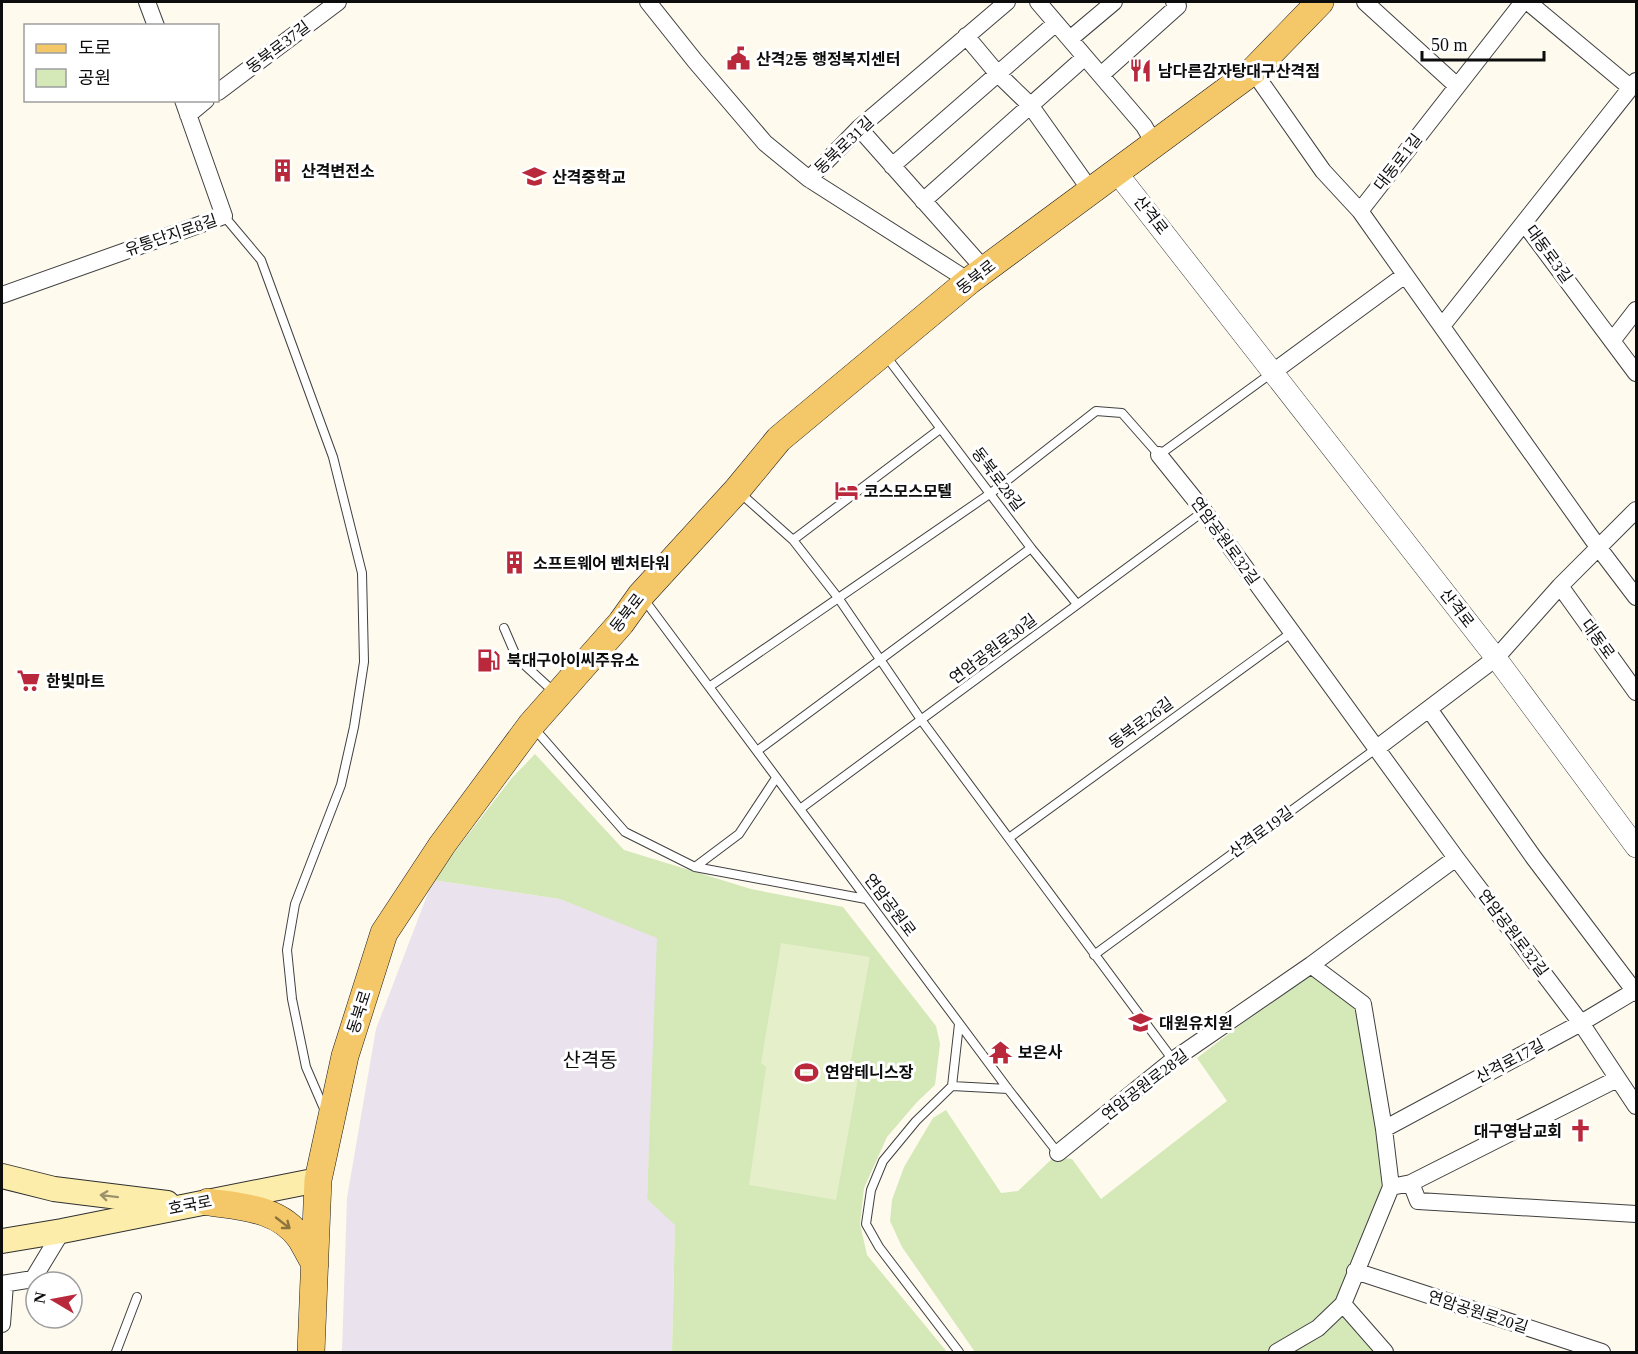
<svg xmlns="http://www.w3.org/2000/svg" width="1638" height="1354" font-family="'Times New Roman','Noto Sans KR',serif">
  <style>
    .industrial { fill: #eae2ec }
    .green { fill: #d4e8b8 }
    .pitch { fill: #e5efca }
    .lines { fill: none; stroke-linecap: round; stroke-linejoin: round }
    .service-casing { stroke: #404040; stroke-width: 10 }
    .minor-casing { stroke: #404040; stroke-width: 18 }
    .tertiary-casing { stroke: #404040; stroke-width: 22 }
    .secondary-casing { stroke: #2f2f2f; stroke-width: 26 }
    .primary-casing { stroke: #1e1e1e; stroke-width: 28 }
    .service { stroke: #fff; stroke-width: 8 }
    .minor { stroke: #fff; stroke-width: 16 }
    .tertiary { stroke: #fff; stroke-width: 21 }
    .secondary { stroke: #fcedab; stroke-width: 24 }
    .primary { stroke: #f4c868; stroke-width: 27 }
    .oneway { stroke: #9c936c }
    .oneway2 { stroke: #8c743f }
    .labels { text-anchor: middle; dominant-baseline: central; stroke-width: 6; stroke-linejoin: round; paint-order: stroke }
    .street-label { font-size: 16px; fill: #0d0d0d; stroke: #fff }
    .poi-label { font-size: 16px; font-weight: bold; fill: #0d0d0d; stroke: #fff; text-anchor: start }
    .quarter-label { font-size: 20px; fill: #0d0d0d; stroke: #fff }
  </style>
  <rect width="100%" height="100%" fill="#fefaee"/>
  <!-- industrial -->
  <path class="industrial" d="M433,880l127,19 98,38 -11,262 28,25 -3,128h-330l5,-154 29,-169z"/>
  <!-- green -->
  <path class="green" d="M535,754l89,96 127,39 92,18 93,119 4,18 -5,41 -18,17 -30,35 -23,51 -4,36 7,31 80,97h-275l3,-127 -28,-26 10,-261 -97,-39 -127,-19 78,-101z
    M1311,971l47,37 28,177 -48,114 39,53h-402l-73,-105 -12,-26 2,-21 12,-33 29,-49 13,-8 55,83 17,-2 36,-34 18,2 29,40 126,-98 -30,-43z"/>
  <!-- pitch -->
  <path class="pitch" d="M781,943l89,14 -22,120 10,2 -22,121 -87,-15 17,-118 -5,-4z"/>
  <g class="lines">
    <defs>
      <path id="service" d="M224,216l37,44 72,197 29,116 2,89 -10,65 -13,58 -46,119 -8,46 5,49 14,68 19,44
        M886,356l145,192 46,56
        M739,492l54,48 46,59 83,122 251,339
        M793,540l147,-111
        M643,598l365,491 50,64
        M504,628l13,30 37,34
        M709,687l282,-194 105,-82 26,2 37,42 114,-83
        M533,727l92,105 70,35 171,32
        M757,751l274,-203
        M800,809l404,-298
        M1009,838l282,-205
        M695,867l44,-33 37,-56
        M1094,955l283,-207
        M959,1024l-7,62 56,3
        M952,1086l-36,35 -33,40 -12,29 -5,34 13,23 80,105
        M116,1352l21,-55"/>
      <path id="minor" d="M147,2l9,24
        M648,2l47,59 70,82 44,36 160,102
        M1038,2l106,124 11,19
        M1365,2l92,84
        M1528,2l103,86
        M966,36l31,37 33,32 61,86
        M1070,39l44,-37
        M1253,71l70,100 37,40 238,336 38,50
        M1101,75l77,-69 -4,-4
        M218,92l120,-90
        M188,115l18,-15
        M859,128l126,142
        M892,166l164,-143
        M809,179l50,-51 148,-126
        M923,201l162,-144
        M1360,211l163,-209
        M1524,223l112,150
        M2,295l222,-79 -41,-116
        M1442,326l194,-245
        M1612,341l24,-31
        M1273,372l132,-97
        M1159,455l45,56 252,347 125,165 55,83
        M1560,586l76,106
        M1429,709l105,149 102,135
        M1377,748l119,-90 64,-72 76,-76
        M1311,965l52,39 21,125 7,58 -48,117 42,48
        M1384,1129l197,-106 55,-33
        M1058,1153l115,-93 138,-95 145,-107
        M1411,1183l7,18 218,13
        M1391,1187l20,-4 206,-104
        M1355,1271l247,81
        M2,1284l31,-5 29,-48
        M2,1324l3,-40
        M1277,1352l41,-24 25,-24"/>
      <path id="tertiary" d="M1117,173l379,485 140,189"/>
      <path id="secondary" d="M2,1176l52,13 113,14
        M2,1241l60,-10 256,-51"/>
      <path id="primary" d="M208,1202c34,5 72,6 93,37 5,8 9,17 14,25
        M311,1352l7,-172 27,-124 39,-123 58,-88 89,-120 90,-102 20,-28 96,-105 42,-51 190,-158 284,-210 67,-69"/>
    </defs>
    <!-- service casing -->
    <use href="#service" class="service-casing"/>
    <!-- minor casing -->
    <use href="#minor" class="minor-casing"/>
    <!-- tertiary casing -->
    <use href="#tertiary" class="tertiary-casing"/>
    <!-- secondary casing -->
    <use href="#secondary" class="secondary-casing"/>
    <!-- primary casing -->
    <use href="#primary" class="primary-casing"/>
    <!-- service -->
    <use href="#service" class="service"/>
    <!-- minor -->
    <use href="#minor" class="minor"/>
    <!-- tertiary -->
    <use href="#tertiary" class="tertiary"/>
    <!-- secondary -->
    <use href="#secondary" class="secondary"/>
    <!-- primary -->
    <use href="#primary" class="primary"/>
  </g>
  <!-- one-way arrows -->
  <defs><path id="oneway-shaft" d="M-6 0H5M1.5-3L5.5 0L1.5 3" fill="none" stroke-width="1.6" stroke-linecap="round" stroke-linejoin="round" transform="scale(1.5)"/></defs>
  <use class="oneway" href="#oneway-shaft" transform="translate(109 1196) rotate(-173)"/>
  <use class="oneway2" href="#oneway-shaft" transform="translate(283 1223) rotate(38)"/>
  <!-- icons -->
  <defs>
    <symbol id="civic-bare" viewBox="-9 -9 18 18"><path d="M-.6-6.5H3V-4.5H.6V-3L4-1V1h2V6H-6V1h2V-1L-.6-3ZM-1.2 2.5V6h2.4V2.5Z" fill="#b9293b" stroke="#fff" stroke-width="2.5" paint-order="stroke"/></symbol>
    <symbol id="restaurant-bare" viewBox="-9 -9 18 18"><path d="M-5-6h1v4h1v-4h1v4h1v-4h1v5L-1.5 .5V6h-2V.5L-5-1ZM5-6V6H3V1.5H1.5Q1.5-4 5-6Z" fill="#b9293b" stroke="#fff" stroke-width="2.5" paint-order="stroke"/></symbol>
    <symbol id="building-bare" viewBox="-9 -9 18 18"><path d="M-4-6H4V6H1V3H-1V6H-4ZM-2.5-4.3h1.7v1.8h-1.7ZM.8-4.3h1.7v1.8H.8ZM-2.5-1h1.7V.8h-1.7ZM.8-1h1.7V.8H.8Z" fill="#b9293b" stroke="#fff" stroke-width="2.5" paint-order="stroke"/></symbol>
    <symbol id="school-bare" viewBox="-9 -9 18 18"><path d="M0-5L7-2L0 1L-7-2ZM-4 1L0 2.5L4 1V4Q0 6-4 4Z" fill="#b9293b" stroke="#fff" stroke-width="2.5" paint-order="stroke"/></symbol>
    <symbol id="hotel-bare" viewBox="-9 -9 18 18"><path d="M-6-4.5h1.5V1H6V5H4.5V3h-9V5H-6ZM-4 0a1.8 1.8 0 1 1 3.6 0ZM.5 0V-2.5h3Q6-2.5 6 0Z" fill="#b9293b" stroke="#fff" stroke-width="2.5" paint-order="stroke"/></symbol>
    <symbol id="fuel-bare" viewBox="-9 -9 18 18"><path d="M-5.5-6h7V0h2V4h1.3V-2.5L3-4.5l.8-.8L6-3V5H2.5V1h-1V6h-7ZM-4.2-4.7v3.2H.2V-4.7Z" fill="#b9293b" stroke="#fff" stroke-width="2.5" paint-order="stroke"/></symbol>
    <symbol id="supermarket-bare" viewBox="-9 -9 18 18"><path d="M-6-5.5h2.5l.6 2H6L4.5 2H-2.5L-4.4-4H-6ZM-1.5 3.2a1.3 1.3 0 1 0 .1 0ZM3 3.2a1.3 1.3 0 1 0 .1 0Z" fill="#b9293b" stroke="#fff" stroke-width="2.5" paint-order="stroke"/></symbol>
    <symbol id="temple-bare" viewBox="-9 -9 18 18"><path d="M0-6L5-2H3V0L6.5 2.5H4V6H1.5V3h-3V6H-4V2.5H-6.5L-3 0V-2H-5Z" fill="#b9293b" stroke="#fff" stroke-width="2.5" paint-order="stroke"/></symbol>
    <symbol id="stadium-bare" viewBox="-9 -9 18 18"><path d="M0-5a6.5 5 0 1 0 0 10a6.5 5 0 1 0 0-10ZM-3.5-1.8h7v3.6h-7Z" fill="#b9293b" stroke="#fff" stroke-width="2.5" paint-order="stroke"/></symbol>
    <symbol id="church-bare" viewBox="-9 -9 18 18"><path d="M-1.2-6h2.4v3.5h3.3v2.4h-3.3V6h-2.4V-.1h-3.3v-2.4h3.3Z" fill="#b9293b" stroke="#fff" stroke-width="2.5" paint-order="stroke"/></symbol>
  </defs>
  <g fill-rule="evenodd">
    <use href="#civic-bare" x="722" y="42" width="33" height="33"/>
    <use href="#restaurant-bare" x="1124" y="54" width="33" height="33"/>
    <use href="#building-bare" x="266" y="154" width="33" height="33"/>
    <use href="#school-bare" x="518" y="160" width="33" height="33"/>
    <use href="#hotel-bare" x="830" y="474" width="33" height="33"/>
    <use href="#building-bare" x="498" y="546" width="33" height="33"/>
    <use href="#fuel-bare" x="472" y="644" width="33" height="33"/>
    <use href="#supermarket-bare" x="12" y="664" width="33" height="33"/>
    <use href="#school-bare" x="1124" y="1006" width="33" height="33"/>
    <use href="#temple-bare" x="984" y="1036" width="33" height="33"/>
    <use href="#stadium-bare" x="790" y="1056" width="33" height="33"/>
    <use href="#church-bare" x="1564" y="1114" width="33" height="33"/>
  </g>
  <g class="labels">
    <!-- street labels -->
    <g class="street-label">
      <text transform="translate(278 47) rotate(-37)">동북로37길</text>
      <text transform="translate(844 145) rotate(-44)">동북로31길</text>
      <text transform="translate(1398 162) rotate(-52)">대동로1길</text>
      <text transform="translate(1151 215) rotate(52)">산격로</text>
      <text transform="translate(171 235) rotate(-19)">유통단지로8길</text>
      <text transform="translate(1549 254) rotate(54)">대동로3길</text>
      <text transform="translate(976 277) rotate(-38)">동북로</text>
      <text transform="translate(998 479) rotate(53)">동북로28길</text>
      <text transform="translate(1225 541) rotate(54)">연암공원로32길</text>
      <text transform="translate(1457 608) rotate(52)">산격로</text>
      <text transform="translate(627 613) rotate(-52)">동북로</text>
      <text transform="translate(1598 639) rotate(54)">대동로</text>
      <text transform="translate(993 649) rotate(-37)">연암공원로30길</text>
      <text transform="translate(1141 723) rotate(-36)">동북로26길</text>
      <text transform="translate(1261 832) rotate(-36)">산격로19길</text>
      <text transform="translate(890 905) rotate(53)">연암공원로</text>
      <text transform="translate(1513 933) rotate(53)">연암공원로32길</text>
      <text transform="translate(359 1012) rotate(-72)">동북로</text>
      <text transform="translate(1510 1061) rotate(-28)">산격로17길</text>
      <text transform="translate(1145 1085) rotate(-38)">연암공원로28길</text>
      <text transform="translate(190 1205) rotate(-11)">호국로</text>
      <text transform="translate(1478 1312) rotate(18)">연암공원로20길</text>
    </g>
    <!-- poi labels -->
    <g class="poi-label">
      <text x="756" y="59">산격2동 행정복지센터</text>
      <text x="1158" y="71">남다른감자탕대구산격점</text>
      <text x="301" y="171">산격변전소</text>
      <text x="552" y="177">산격중학교</text>
      <text x="864" y="491">코스모스모텔</text>
      <text x="533" y="563">소프트웨어 벤처타워</text>
      <text x="507" y="660">북대구아이씨주유소</text>
      <text x="46" y="681">한빛마트</text>
      <text x="1159" y="1023">대원유치원</text>
      <text x="1018" y="1052">보은사</text>
      <text x="825" y="1072">연암테니스장</text>
      <text x="1562" y="1131" text-anchor="end">대구영남교회</text>
    </g>
    <!-- quarter labels -->
    <g class="quarter-label">
      <text x="590" y="1060">산격동</text>
    </g>
  </g>
  <!-- border -->
  <rect width="1638" height="1354" fill="none" stroke="#0d0d0d" stroke-width="6"/>
  <!-- legend -->
  <rect x="24" y="24" width="195" height="78" fill="#ffffff" stroke="#9e9e9e" stroke-width="1.5"/>
  <rect x="36" y="44" width="30" height="9" fill="#f4c868" stroke="#9e9e9e" stroke-width="1.5"/>
  <text x="78" y="54" font-size="18" fill="#0d0d0d">도로</text>
  <rect x="36" y="69" width="30" height="18" fill="#d4e8b8" stroke="#9e9e9e" stroke-width="1.5"/>
  <text x="78" y="84" font-size="18" fill="#0d0d0d">공원</text>
  <!-- north arrow -->
  <g transform="translate(54 1300) rotate(280)"><circle r="28" fill="#ffffff" stroke="#9e9e9e" stroke-width="1.5"/>
  <path d="M0-4.5L10 22L0 15L-10 22Z" fill="#b9293b"/>
  <text y="-9" font-size="16" font-weight="bold" text-anchor="middle" fill="#0d0d0d">N</text>
  </g>
  <!-- scale -->
  <path d="M1422 51v9h122v-9" fill="none" stroke="#0d0d0d" stroke-width="3"/>
  <text x="1431" y="51" font-size="18" fill="#0d0d0d" stroke="#ffffff" stroke-width="4.5" paint-order="stroke">50 m</text>
</svg>
